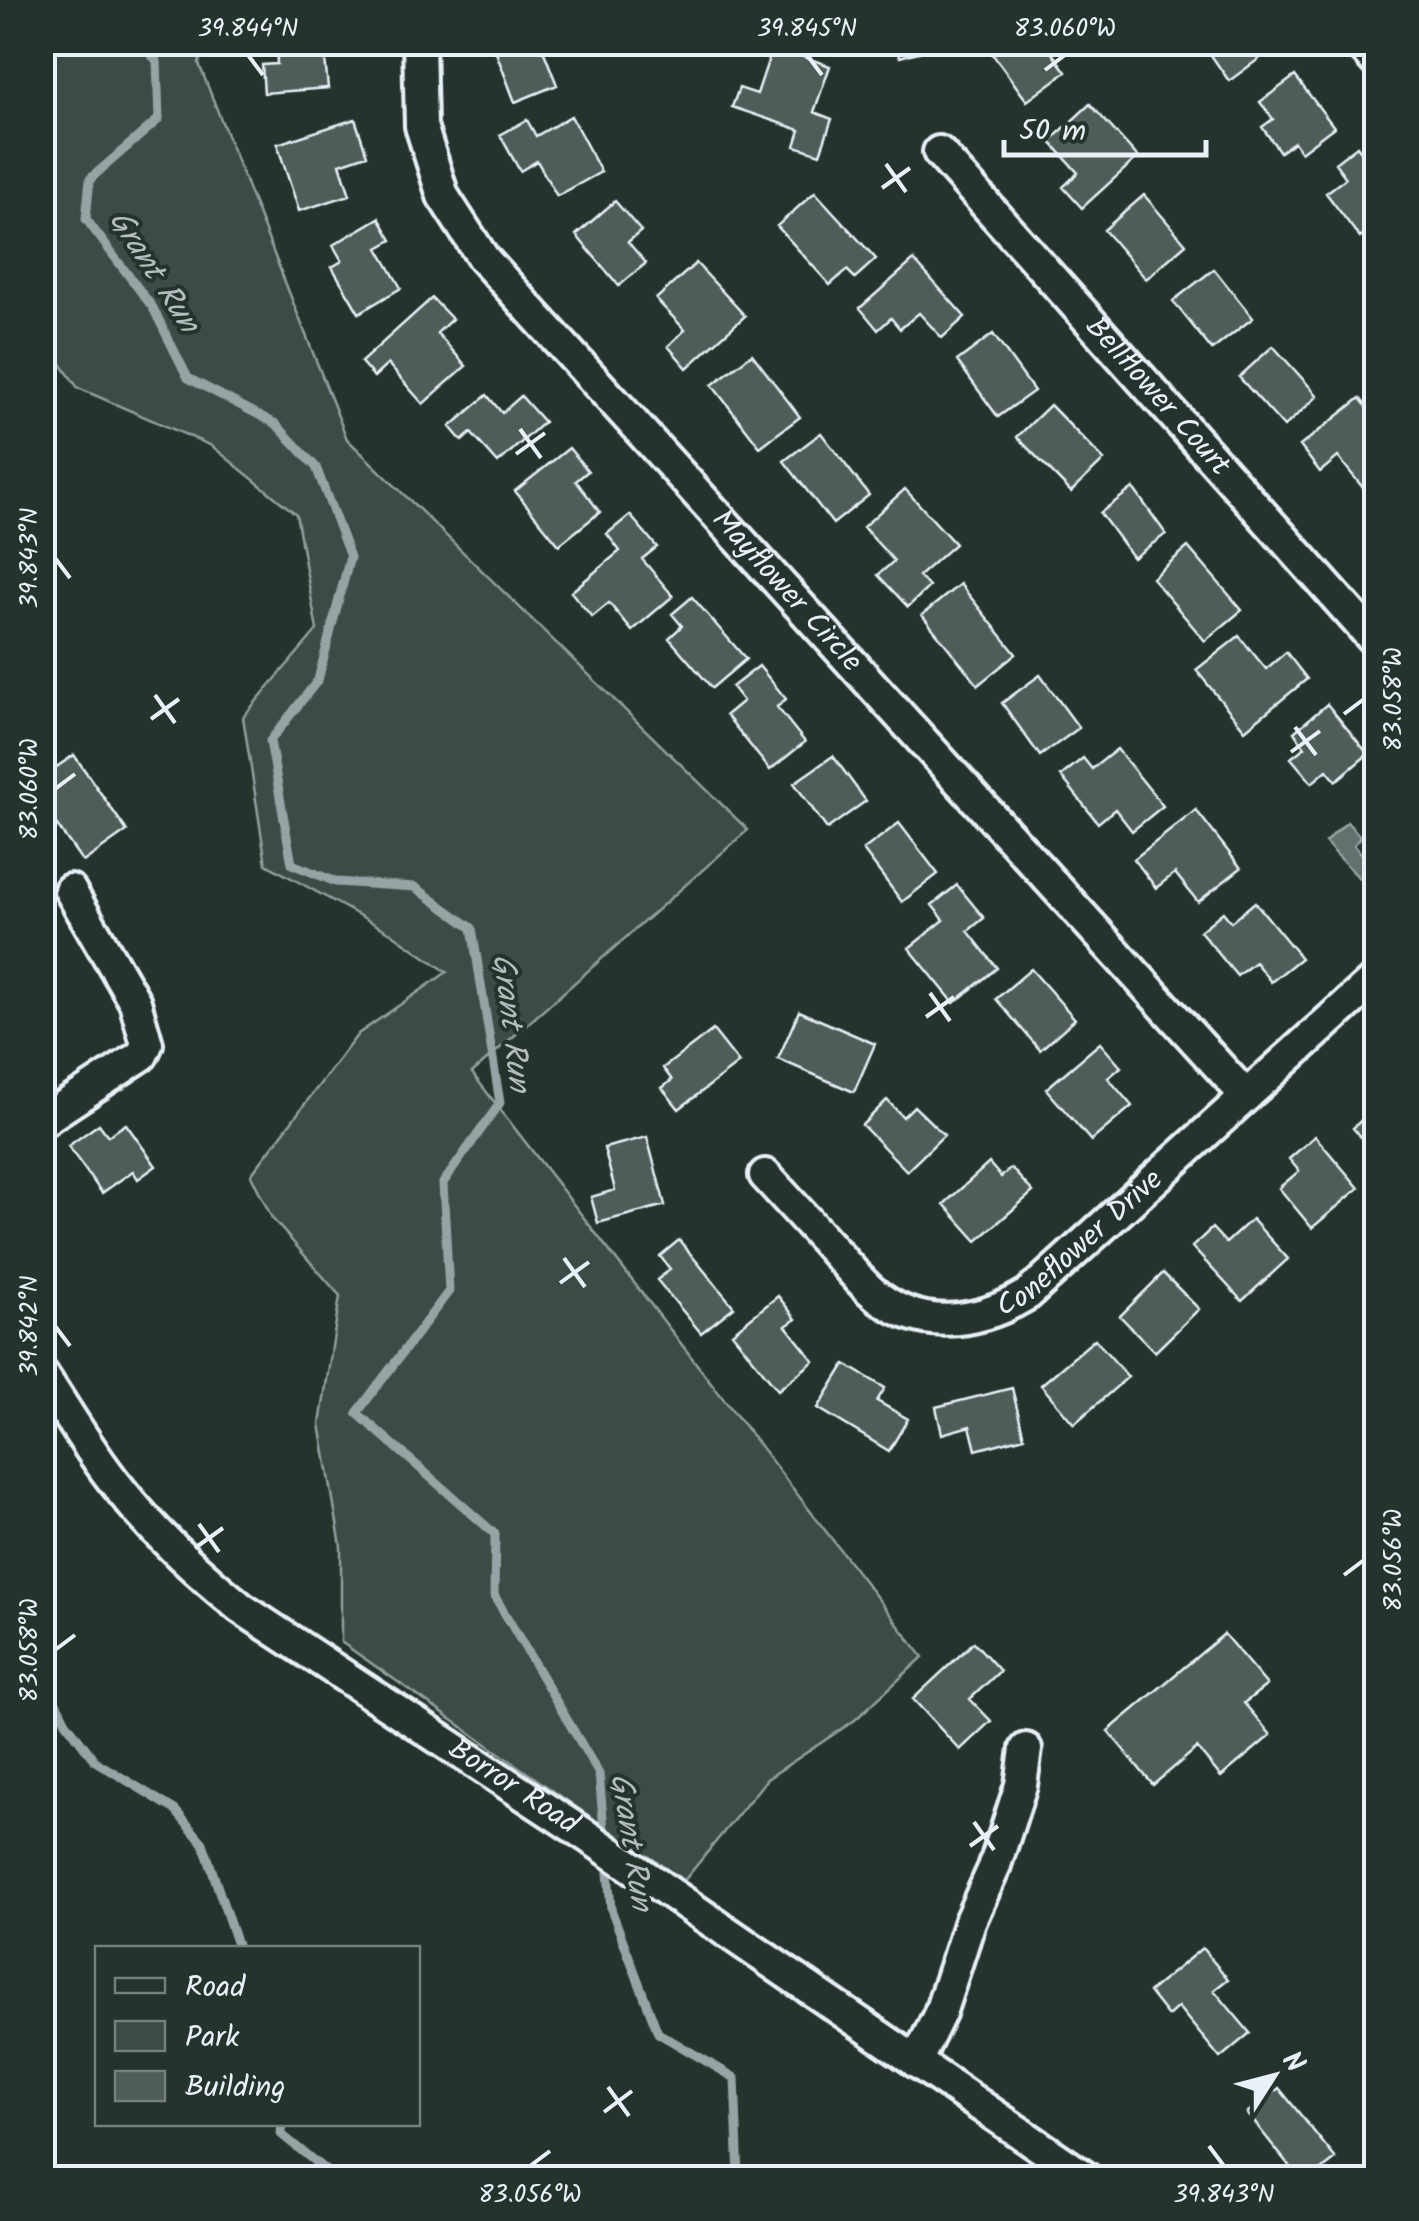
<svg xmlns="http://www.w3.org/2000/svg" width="1419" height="2221" font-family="Kalam,sans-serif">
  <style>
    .green { fill: #3e4b47; stroke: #939ea0; stroke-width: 2.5 }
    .water { fill: #636f6d; stroke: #98a3a5; stroke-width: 2.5 }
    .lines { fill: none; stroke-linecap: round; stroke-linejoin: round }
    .stream { stroke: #98a3a5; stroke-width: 9 }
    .building { fill: #505c59; stroke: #e8f1f8; stroke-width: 2.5 }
    .minor-casing { stroke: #e8f1f8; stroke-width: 38 }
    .minor { stroke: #26332d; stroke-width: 30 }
    .ticks { fill: none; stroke: #e8f1f8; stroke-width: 4 }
    .labels { text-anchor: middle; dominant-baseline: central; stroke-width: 8; stroke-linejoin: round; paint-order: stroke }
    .street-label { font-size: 30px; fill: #e8f1f8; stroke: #26332d }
    .water-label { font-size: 32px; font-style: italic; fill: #b3bdc0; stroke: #26332d }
    .neatline { fill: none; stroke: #e8f1f8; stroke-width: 4 }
    .ticks-label { font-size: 25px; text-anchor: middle; fill: #e8f1f8 }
  </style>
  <rect width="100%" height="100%" fill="#26332d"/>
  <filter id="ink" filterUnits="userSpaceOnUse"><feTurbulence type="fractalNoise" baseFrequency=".01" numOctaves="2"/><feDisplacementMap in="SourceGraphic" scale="20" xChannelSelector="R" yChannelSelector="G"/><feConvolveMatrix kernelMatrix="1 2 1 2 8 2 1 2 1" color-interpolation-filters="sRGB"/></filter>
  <g filter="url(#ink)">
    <!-- green -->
    <path class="green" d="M42,43h161l-4,21 148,375 401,391 -276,243 451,584 -68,63 -88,59 -84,103 -342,-240v-96l-21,-122 20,-128 -68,-78 -21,-43 107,-141 89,-62 -56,-39 -125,-69 -23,-147 74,-87 -21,-116 -84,-68 -134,-58 -35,-50 -1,-221 11,-50 -10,-20z"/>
    <!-- water -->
    <path class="water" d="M1347,822l14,15 -7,8 20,23 -13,12 -36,-38z"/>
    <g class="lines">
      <!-- stream -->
      <path class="stream" d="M139,42l18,19 2,58 -69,60 -4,40 67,89 35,70 88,46 40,43 34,90 -32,123 -48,61 22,123 44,18 79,5 57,41 28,175 -57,80 6,108 -92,122 138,121 -1,61 105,179 6,66
        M42,1675l24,47 29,39 80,49 28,33 35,105
        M607,1861l4,48 47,124 77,45 4,100
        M282,2124l-1,10 54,44"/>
    </g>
    <!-- building -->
    <path class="building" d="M276,42h78l1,13 -30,3 3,30 -64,5 -2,-28 15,-1z
      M492,42h48l17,43 -42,17z
      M897,42h43l1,4 -41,11z
      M1004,42h40l22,30 -39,29 -36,-49z
      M1202,42h57l8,11 -38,28z
      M773,46l57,20 -16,46 18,7 -12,35 -25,-8 5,-16 -68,-23 7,-19 18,6z
      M1295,76l39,51 -33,25 -7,-10 -14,10 -18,-25 11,-8 -13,-17z
      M1090,104l48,53 -56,51 -19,-21 15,-14 -28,-32z
      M571,116l30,56 -44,24 -20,-35 -17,10 -20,-36 27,-15 9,16z
      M355,119l12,36 -27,9 10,31 -51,16 -22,-67z
      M1357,146l19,25v54l-16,13 -34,-45 20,-15 -11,-15z
      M815,192l61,67 -21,19 -8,-8 -17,15 -53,-59z
      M1144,195l42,49 -40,35 -42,-49z
      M615,201l26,30 -13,11 18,21 -27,23 -43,-51z
      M379,218l13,22 -14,8 23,40 -42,25 -27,-46 10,-6 -9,-16z
      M914,260l51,57 -23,21 -23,-25 -19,16 -9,-11 -13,12 -18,-22z
      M696,263l49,53 -58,52 -19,-22 17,-16 -29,-31z
      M1214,269l39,49 -41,32 -39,-49z
      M432,298l20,21 -15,14 29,33 -43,38 -35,-40 -14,13 -13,-15z
      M993,334l41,57 -36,26 -41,-56z
      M1273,346l45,50 -34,31 -45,-50z
      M752,354l48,63 -40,30 -48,-62z
      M487,395l15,18 19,-17 23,26 -46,41 -27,-30 -9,8 -12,-14z
      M1360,398l16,21v60l-12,10 -26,-32 -18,15 -20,-26z
      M1050,405l54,55 -33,32 -54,-55z
      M821,433l48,62 -36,29 -49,-63z
      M569,448l19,23 -12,10 24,31 -41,33 -44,-54z
      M1133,488l33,46 -33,24 -33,-45z
      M905,489l50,55 -36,32 10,11 -21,20 -30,-32 16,-14 -31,-34z
      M630,515l27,32 -15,12 31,37 -41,35 -23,-28 -17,14 -21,-25 49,-41 -13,-17z
      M1188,547l54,63 -37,31 -53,-63z
      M960,584l56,70 -38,31 -56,-70z
      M692,597l54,62 -34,29 -43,-50 13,-12 -10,-12z
      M1239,636l27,33 20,-17 21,27 -62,51 -49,-60z
      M759,666l27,33 -9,8 28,35 -35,28 -44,-55 17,-14 -11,-14z
      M1040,675l39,53 -39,28 -38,-53z
      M1327,704l41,50 -32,27 -9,-11 -15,13 -21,-25 14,-11 -11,-15z
      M1117,749l46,57 -31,25 -17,-22 -17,14 -37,-47 22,-18 9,11z
      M74,755l53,76 -44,31 -41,-58v-27z
      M833,756l33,45 -39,28 -33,-46z
      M1196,810l45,58 -43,34 -23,-29 -19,15 -22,-29z
      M899,823l39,51 -36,28 -39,-52z
      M957,885l27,33 -16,13 29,37 -43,35 -45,-55 35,-28 -12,-15z
      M1255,902l46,56 -30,24 -16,-20 -18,14 -37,-45 23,-19 8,10z
      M1031,969l44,50 -35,31 -44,-51z
      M799,1011l76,33 -21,48 -76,-33z
      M713,1030l26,33 -60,46 -17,-21 10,-8 -9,-12z
      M1100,1043l21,24 -13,11 24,28 -41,35 -45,-52z
      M887,1100l16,17 11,-11 30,29 -37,36 -45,-46z
      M1376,1106v48l-23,-26z
      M99,1124l9,12 18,-12 30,42 -18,13 -5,-8 -31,22 -34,-47z
      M1315,1136l44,52 -47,40 -33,-40 20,-17 -10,-12z
      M647,1137l18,68 -67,18 -7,-26 24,-7 -11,-42z
      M989,1163l12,14 10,-9 22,24 -56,49 -33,-37z
      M1252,1219l36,40 -46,42 -50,-54 20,-19 14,15z
      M679,1240l55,67 -33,26 -44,-53 13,-11 -10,-13z
      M1163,1273l36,36 -44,43 -35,-36z
      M778,1296l18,23 -10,7 28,35 -36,29 -46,-57z
      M1095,1339l33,38 -54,47 -33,-39z
      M845,1364l40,24 -8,13 31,18 -19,32 -71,-43z
      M1012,1388l12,49 -48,13 -6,-24 -28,8 -6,-27z
      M1224,1634l43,51 -23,18 27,32 -50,42 -24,-29 -44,37 -45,-54z
      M974,1642l26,29 -30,28 21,22 -31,29 -47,-51z
      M1202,1948l26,31 -14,11 36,43 -30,25 -42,-51 -10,9 -19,-24z
      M1279,2088l57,71 -25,19h-12l-52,-65z"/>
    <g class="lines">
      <defs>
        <g id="minor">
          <path id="s1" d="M419,42l2,84 22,70 40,62 763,838"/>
          <path d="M1359,42l17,19"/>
          <path id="s2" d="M939,152l437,490"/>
          <path d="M42,1121l100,-66 5,-11 -12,-42 -65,-112"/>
          <path id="s3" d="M765,1175c23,25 46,50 68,75 12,13 24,28 37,40 48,43 107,35 158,4l348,-316"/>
          <path id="s4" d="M42,1374c24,36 46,75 73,109 37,48 79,87 126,125l349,230 496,340"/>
          <path d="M916,2062l24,-49 30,-92 24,-53 27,-83 5,-36"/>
        </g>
      </defs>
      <!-- minor casing -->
      <use href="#minor" class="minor-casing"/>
      <!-- minor -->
      <use href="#minor" class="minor"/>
    </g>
  </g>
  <!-- ticks -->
  <path class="ticks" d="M248,55l15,20M807,55l15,20M1045,70l20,-15M886,164l20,28M882,188l28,-20M520,429l21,29M516,454l29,-21M55,558l15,20M155,695l20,28M1344,714l20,-15M151,719l28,-20M1295,727l21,28M1291,752l29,-21M55,789l20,-15M930,993l20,28M926,1017l28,-20M564,1258l21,29M560,1283l29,-21M55,1326l15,20M199,1524l20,28M195,1548l28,-20M1344,1575l20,-15M55,1650l20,-15M974,1822l20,28M970,1846l28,-20M608,2087l21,29M604,2112l28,-21M1209,2146l15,20M530,2166l20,-15"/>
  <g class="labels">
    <!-- street labels -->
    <g class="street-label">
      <text stroke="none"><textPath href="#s2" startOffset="328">Bellflower Court</textPath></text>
      <text stroke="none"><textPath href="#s1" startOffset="682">Mayflower Circle</textPath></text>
      <text stroke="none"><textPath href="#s3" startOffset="398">Coneflower Drive</textPath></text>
      <text stroke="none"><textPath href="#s4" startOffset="635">Borror Road</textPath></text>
    </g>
    <!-- water labels -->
    <g class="water-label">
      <text transform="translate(153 272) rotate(57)">Grant Run</text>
      <text transform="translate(510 1023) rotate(83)">Grant Run</text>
      <text transform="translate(630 1842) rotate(81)">Grant Run</text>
    </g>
  </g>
  <!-- margin -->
  <rect width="1419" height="2221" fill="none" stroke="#26332d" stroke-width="110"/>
  <!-- legend -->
  <rect x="95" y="1946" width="325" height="180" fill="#26332d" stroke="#747f7e" stroke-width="2.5"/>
  <rect x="115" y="1978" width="50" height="15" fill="#26332d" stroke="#747f7e" stroke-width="2.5"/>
  <text x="185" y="1996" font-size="30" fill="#e8f1f8">Road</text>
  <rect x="115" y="2021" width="50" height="30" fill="#3e4b47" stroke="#747f7e" stroke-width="2.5"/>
  <text x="185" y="2046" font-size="30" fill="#e8f1f8">Park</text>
  <rect x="115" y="2071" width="50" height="30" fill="#505c59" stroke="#747f7e" stroke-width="2.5"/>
  <text x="185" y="2096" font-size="30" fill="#e8f1f8">Building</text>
  <!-- north arrow -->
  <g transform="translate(1274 2076) rotate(54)" stroke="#26332d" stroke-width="8" paint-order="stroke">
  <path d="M0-8L18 38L0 25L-18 38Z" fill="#e8f1f8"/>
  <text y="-15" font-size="28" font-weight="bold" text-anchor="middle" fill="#e8f1f8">N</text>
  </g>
  <!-- scale -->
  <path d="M1004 140v15h202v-15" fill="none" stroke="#e8f1f8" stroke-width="5"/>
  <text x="1019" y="140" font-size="30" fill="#e8f1f8" stroke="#26332d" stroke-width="8" paint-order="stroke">50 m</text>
  <rect x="55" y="55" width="1309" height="2111" class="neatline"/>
  <g class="ticks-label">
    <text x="248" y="36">39.844°N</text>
    <text x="807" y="36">39.845°N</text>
    <text x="1065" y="36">83.060°W</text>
    <text transform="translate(28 558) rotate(-90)" y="9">39.843°N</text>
    <text transform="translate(1392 699) rotate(-90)" y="9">83.058°W</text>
    <text transform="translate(28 789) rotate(-90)" y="9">83.060°W</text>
    <text transform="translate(28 1326) rotate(-90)" y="9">39.842°N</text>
    <text transform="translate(1392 1560) rotate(-90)" y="9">83.056°W</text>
    <text transform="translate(28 1650) rotate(-90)" y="9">83.058°W</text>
    <text x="530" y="2202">83.056°W</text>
    <text x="1224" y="2202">39.843°N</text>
  </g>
</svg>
